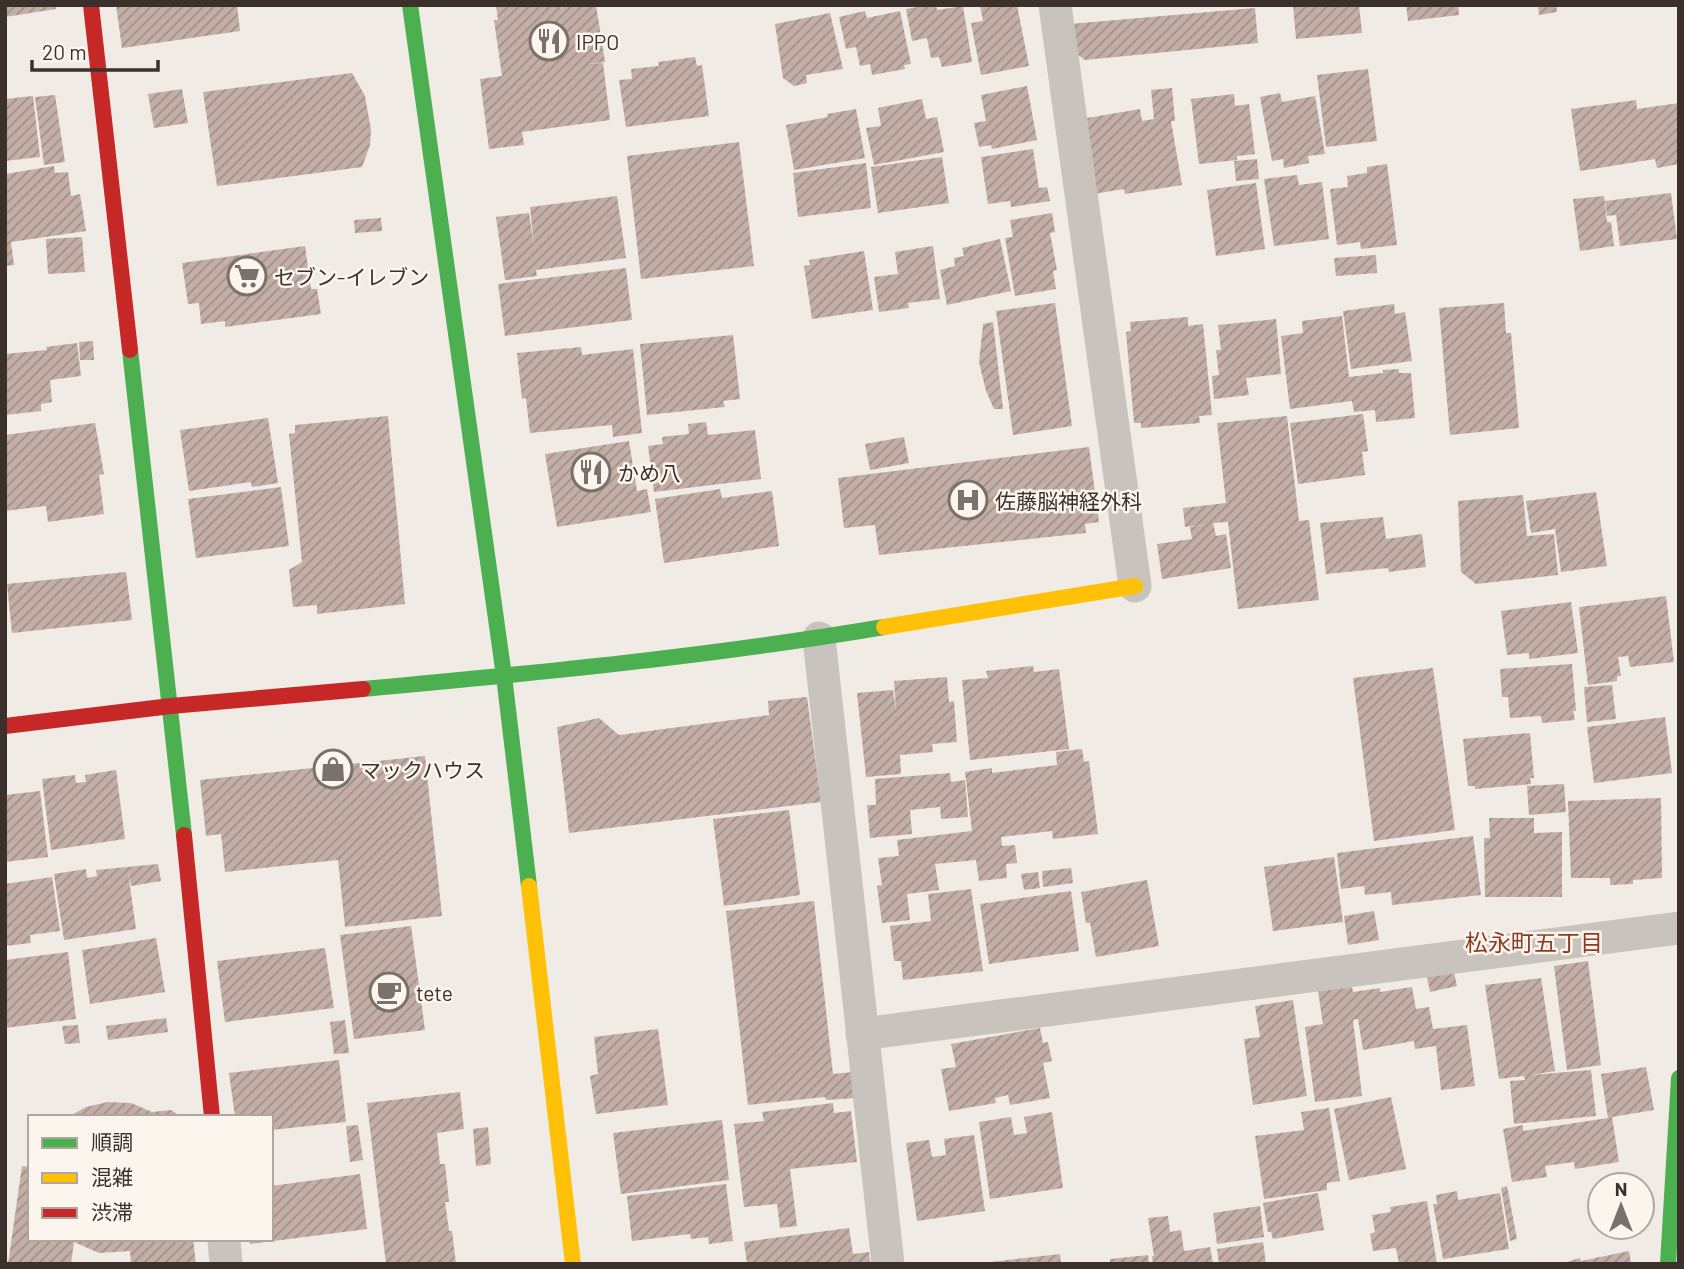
<svg xmlns="http://www.w3.org/2000/svg" width="1684" height="1269" font-family="Barlow,'Noto Sans JP',sans-serif">
  <style>
    .building { fill: url(#building-hatch) }
    .lines { fill: none; stroke-linecap: round; stroke-linejoin: round }
    .street { stroke: #c9c3be; stroke-width: 33 }
    .fast { stroke: #4caf50; stroke-width: 16 }
    .slow { stroke: #ffc107; stroke-width: 16 }
    .jam { stroke: #c62828; stroke-width: 16 }
    .labels { text-anchor: middle; dominant-baseline: central; stroke-width: 5; stroke-linejoin: round; paint-order: stroke }
    .poi-label { font-size: 21px; fill: #3b302b; stroke: #fbf5ee; text-anchor: start }
    .neighbourhood-label { font-size: 23px; fill: #8c3b22; stroke: #fbf5ee }
  </style>
  <defs>
    <pattern id="building-hatch" width="6" height="6" patternUnits="userSpaceOnUse" patternTransform="scale(1.75)"><rect width="6" height="6" fill="#c3afa7"/><path d="M-1 1l2-2M0 6l6-6M5 7l2-2" fill="none" stroke="#a08f88"/></pattern>
  </defs>
  <rect width="100%" height="100%" fill="#f0ebe5"/>
  <!-- building -->
  <path class="building" d="M5,5h50l1,4 -51,8z
    M116,5h121l3,26 -118,17z
    M496,5h65l1,5 1,-5h33l9,57 -18,2 16,-1 7,57 -88,12 2,13 -35,4 -9,-70 22,-3 -8,-56h4z
    M929,5h7l1,5 26,-4 9,56 -30,5 -3,-10 -8,1 -4,-20 -15,3 -6,-32z
    M980,5h37l12,61 -48,9 -10,-52 12,-2z
    M1293,5h66l3,28 -66,6z
    M1406,5h52l1,10 -51,6z
    M1538,5h18l1,7 -18,3z
    M1255,8l3,35 -173,17 -11,-8 -4,-28z
    M865,11l2,7 33,-7 11,53 -7,1 1,4 -33,6 -2,-11 -10,2 -4,-19 -10,2 -7,-32z
    M830,13l13,56 -37,6 1,8 -13,3 -11,-8 -8,-54z
    M695,57l2,9 5,-1 7,51 -83,11 -7,-47 13,-1 -1,-10 28,-3 -1,-4z
    M1368,69l9,72 -51,6 -9,-72z
    M352,73l13,23 6,34 -1,15 -8,22 -145,19 -14,-94z
    M1027,86l10,54 -45,9 -1,-4 -12,2 -5,-24 12,-2 -5,-26z
    M1172,88l3,33h-4l11,64 -57,9 -1,-5 -31,5 -12,-75 59,-10 2,12 12,-2 -3,-29z
    M182,89l6,34 -34,5 -6,-34z
    M1280,93l2,9 33,-6 10,58 -17,2 1,7 -25,5 -1,-9 -11,2 -12,-64z
    M1234,94l1,12 14,-2 6,50 -18,2v4l-38,4 -8,-65z
    M55,95l10,67 -21,3 -9,-68z
    M33,96l7,61 -35,4v-62z
    M922,99l4,20 11,-2 7,35 -70,13 -8,-37 15,-2 -3,-18z
    M1636,100l1,9 42,-6v61l-22,4 -2,-9 -75,12 -9,-62z
    M856,109l9,49 -71,12 -8,-45 42,-8 -1,-3z
    M739,142l15,124 -113,13 -14,-123z
    M1033,149l6,39 8,-1 3,14 -39,6 -1,-6 -22,3 -7,-47z
    M942,157l7,46 -71,10 -7,-46z
    M1257,159l2,20 -23,2 -2,-20z
    M866,163l5,45 -73,9 -5,-44z
    M1387,164l10,81 -36,4 -1,-7 -23,3 -7,-56 18,-2 -1,-11 20,-3v-6z
    M54,166l1,7 13,-1 3,24 9,-2 6,37 -75,11 3,23 -9,1v-92z
    M1297,175l2,10 23,-3 7,57 -55,7 -10,-67z
    M1256,183l9,66 -49,7 -9,-66z
    M1671,193l6,46 -57,7 -4,-31 -9,1 -2,-15z
    M617,196l9,62 -90,12 1,6 -32,4 -9,-63 33,-4 5,33 -4,-39z
    M1604,196l3,26h4l3,24 -34,5 -7,-52z
    M1052,213l3,19 -5,1 7,37 -4,1 3,18 -41,7 -10,-58 8,-1 -3,-17z
    M381,218l1,13 -27,2 -1,-13z
    M82,237l3,35 -37,2 -2,-35z
    M1000,239l11,52 -64,14 -7,-35 15,-4 -1,-8 10,-2 -2,-8z
    M305,246l6,43h6l4,25 -96,13v-6l-24,3 -2,-21 -11,1 -6,-41z
    M933,246l7,53 -32,4 1,5 -30,4 -5,-35 24,-3 -3,-22z
    M864,251l9,59 -61,9 -8,-53 6,-1 -1,-5z
    M1376,255l1,18 -41,3 -2,-18z
    M626,268l6,52 -127,16 -7,-52z
    M1055,303l17,123 -59,9 -17,-124z
    M1504,303l2,30h5l8,95 -69,7 -11,-127z
    M1394,304l1,10 10,-2 7,49 -61,8 -8,-58z
    M1342,316l7,61 34,-4v-3l16,-1v4h12l4,45 -39,4 -1,-12 -21,2 -2,-11 -62,8 -9,-73 22,-3 -1,-12z
    M1188,317v9l15,-2 9,91 -13,1 1,7 -59,5v-5h-7l-8,-91 5,-1 -1,-9z
    M1276,319l5,55 -35,4 3,17 -35,4 -2,-23 7,-1 -3,-25h5l-3,-25z
    M993,322l10,87h-9l-8,-18 -7,-29 4,-38z
    M733,335l7,64 -17,2 2,6 -78,8 -7,-71z
    M93,341l1,19h-14l-1,-18z
    M77,343l4,33 -31,4 2,22 -11,2v7l-36,4v-61l42,-4 -1,-3z
    M581,347l1,8 51,-6 9,84 -29,4 -1,-12 -82,8 -4,-35 -4,1 -5,-46z
    M1363,414l5,37 -6,1 3,23 -67,9 -8,-61z
    M388,416l17,188 -88,10v-9l-24,2 -4,-37 13,-8 -13,-128 6,-1v-8z
    M1287,416l12,105 10,-1 10,80 -81,9 -10,-87 -15,1 3,13 10,-2 5,34 -69,11 -5,-35 35,-5 -2,-12 14,-2 -19,2 -2,-19 43,-5 -9,-80z
    M268,418l10,65 -26,4 -1,-5 -62,9 -9,-61z
    M706,422l2,13 47,-5 6,49 -107,13 -6,-46 15,-2 -1,-7 27,-3 -1,-10z
    M95,423l9,51 -5,1 5,39 -56,8 -2,-16 -41,5v-76z
    M904,437l5,26 -39,7 -5,-26z
    M629,441l8,50 10,-2 4,23 -94,15 -12,-73z
    M1089,447l10,75 -14,2 1,9 -207,22 -4,-30 -31,3 -6,-50z
    M281,487l8,59 -93,12 -8,-59z
    M720,489l2,9 50,-7 7,55 -115,17 -9,-64z
    M1596,492l11,74 -46,6 -6,-43 -24,4 -5,-32z
    M1523,495l4,41 27,-2 4,41 -82,9 -15,-12 -3,-71z
    M1383,517l3,22 36,-5 4,33 -37,5 -1,-4 -62,6 -6,-51z
    M126,572l6,48 -120,13 -5,-49z
    M1666,596l8,66 -44,5 -2,-11 -10,1 3,19h-4v5l-29,4 -9,-78z
    M1571,602l7,51 -49,6v-6l-22,2 -6,-44z
    M1572,664l4,47h-3l2,9 -33,3 -1,-7 -31,2 -2,-21h-6l-2,-28z
    M1033,666l1,6 25,-3 10,80 -99,11 -8,-80 26,-2 -2,-7z
    M1433,668l22,162 -81,11 -21,-163z
    M947,677l2,25 5,-1 3,41 -25,2 1,8 -33,3 1,19 -35,3 -9,-84 36,-3 3,20 -2,-29z
    M1612,685l4,34 -29,3 -3,-35z
    M807,697l14,105 -252,31 -12,-106 42,-9 20,17 150,-20 -1,-14z
    M1665,717l7,56 -78,10 -7,-56z
    M1530,733l4,45h-4l1,6 -56,5v-3h-7l-5,-47z
    M1082,749l2,13 5,-1 9,73 -45,5 -1,-8 -51,6 1,9 13,-1 2,18 -11,1 1,14 -28,3 -3,-21 -41,4 4,26 -32,4 3,26 -28,3 -5,-37 5,-1 -4,-27 21,-2 -2,-16 75,-9 -7,-59 27,-4v5l65,-8 -1,-13z
    M425,756l17,160 -97,11 -7,-67 -113,12 -4,-38 -15,2 -6,-56z
    M116,770l9,69 -74,11 -9,-71 33,-4 1,8 10,-1 -1,-7z
    M950,773l1,9 14,-2 3,37 -27,2 -1,-12 -30,3 2,24 -42,4 -3,-33h9l-1,-26z
    M1564,784l2,28 -37,3 -2,-29z
    M40,791l8,66 -43,5v-67z
    M1661,798l1,80 -29,2v4l-23,1v-7h-39l-3,-77z
    M789,810l11,85 -76,11 -11,-87z
    M1489,818h45v15l28,-1v65h-77l-1,-59h6z
    M1473,836l8,59 -89,10 -1,-13 -26,3 -1,-9 -23,3 -4,-36z
    M1334,857l9,65 -70,9 -9,-64z
    M158,864l3,17 -30,5 -3,-14 8,57 -72,11 -10,-66 32,-5 1,9 10,-2 -1,-6z
    M1071,868l2,15 -30,4 -1,-16z
    M1038,872l2,16 -16,2 -3,-16z
    M52,877l8,54 -30,4 1,8 -26,3v-62z
    M1147,880l12,66 -63,11 -6,-34h-4l-5,-31z
    M971,889l12,82 -80,9 -2,-19h-7l-4,-35 41,-5 -3,-27z
    M1071,891l8,60 -90,13 -9,-60z
    M814,901l19,173 20,-2 2,26 -29,2 -1,-3 -77,8 -22,-194z
    M1374,911l5,29 -31,5 -4,-29z
    M411,926l14,104 -71,9 -14,-104z
    M156,938l9,54 -75,12 -8,-54z
    M325,948l9,60 -109,14 -8,-61z
    M68,952l8,67 -71,9v-68z
    M1588,961l13,104 -34,5 -13,-104z
    M1454,972l3,14 -27,6 -3,-15z
    M1541,978l14,93 -24,4 60,-5 5,46 -82,8 -4,-43 15,-1 -1,-4 -25,3 -14,-94z
    M1352,987l1,5 27,-4v4l32,-5 4,22 13,-2 4,22 34,-4 8,61 -34,4 -5,-44 -21,3 -1,-8 -51,9 -5,-31 -5,1 9,76 -47,6 -10,-75 18,-3 -5,-33z
    M1293,1000l14,96 -54,9 -9,-66 16,-2 -5,-31z
    M166,1018l2,14 -60,8 -2,-14z
    M345,1020l4,33 -15,1 -4,-32z
    M78,1025l2,18 -15,1 -3,-18z
    M1040,1028l3,15 5,-1 4,19 -9,2 7,35 -40,7 -2,-10 -13,3 1,5 -47,8 -8,-42 15,-2 -5,-23z
    M658,1029l10,76 -72,9 -6,-38 8,-2 -4,-37z
    M339,1060l7,62 -75,8v-13h-36l-6,-44z
    M1646,1067l8,43 -42,7 7,45 -44,7 -1,-7 -29,4 2,11 -35,5 -9,-53 20,-4v6l85,-13 -7,-44z
    M460,1092l4,37 -27,4 3,31h5l4,38h-4l4,29h3l4,33h-70l-19,-161z
    M1391,1097l15,72 -57,11 -15,-71z
    M108,1102l23,1 21,9 19,-2 11,7h-114l18,-10z
    M833,1103l1,10 17,-2 6,51 -67,7 7,57 -17,2 -3,-24 -33,3 -10,-83 30,-3 -2,-9z
    M1329,1108l11,73 -13,2v7l-63,9 -9,-63 49,-6 -3,-18z
    M1052,1112l11,76 -73,11 -11,-77 32,-5 3,18 13,-2 -3,-16z
    M722,1120l7,60 -108,14 -8,-61z
    M358,1125l5,35 -13,2 -4,-36z
    M488,1127l3,37 -15,2 -3,-37z
    M974,1135l11,76 -68,10 -11,-78 23,-3 3,17 14,-2 -2,-16z
    M22,1166l8,1v72h163l3,25h-65l-1,-13 -31,2 -25,-11 -3,22h-63z
    M360,1174l7,55 -117,15 -1,-5h22v-53z
    M726,1184l7,57 -24,3 -1,-7 -17,2 -1,-5 -58,7 -5,-45z
    M1507,1186l10,53 -7,2 -9,-53z
    M1457,1191l1,9 42,-7 9,56 -66,10 -10,-55h4l-1,-9z
    M1318,1193l6,37 -51,9 -2,-7h-3l-5,-29z
    M1427,1201l10,63h-38l-3,-16 -23,3 -3,-17 5,-2 -3,-17 19,-3 -1,-5z
    M1260,1206l4,31 -47,7 -4,-31z
    M1168,1216l2,16 11,-2 3,21 26,-4 3,17h-60l-1,-8h2l-6,-38z
    M849,1228l4,26 16,-2 1,12h-123l-3,-22z
    M1263,1242l3,22h-47l-2,-15z
    M1629,1251l2,13h-71l20,-6 1,3z
    M1060,1254l1,10h-69l-1,-2z
    M1148,1255l1,9h-39v-5z"/>
  <g class="lines">
    <!-- street -->
    <path class="street" d="M1055,5l80,581
      M819,638l69,626
      M862,1034l817,-106
      M224,1239l2,25"/>
    <!-- fast -->
    <path class="fast" d="M410,5l94,671 25,210
      M130,350l54,485
      M363,689c174,-16 349,-33 521,-62
      M1668,1264l11,-186"/>
    <!-- slow -->
    <path class="slow" d="M884,627l251,-41
      M529,886l44,378"/>
    <!-- jam -->
    <path class="jam" d="M91,5l39,345
      M5,726l166,-20 192,-17
      M184,835l28,282"/>
  </g>
  <!-- icons -->
  <defs>
    <symbol id="restaurant-ring" viewBox="-11 -11 22 22"><circle r="9.5" fill="#fbf5ee" stroke="#7a716c" stroke-width="1.5"/><path d="M-5-6h1v4h1v-4h1v4h1v-4h1v5L-1.5 .5V6h-2V.5L-5-1ZM5-6V6H3V1.5H1.5Q1.5-4 5-6Z" fill="#7a716c"/></symbol>
    <symbol id="supermarket-ring" viewBox="-11 -11 22 22"><circle r="9.5" fill="#fbf5ee" stroke="#7a716c" stroke-width="1.5"/><path d="M-6-5.5h2.5l.6 2H6L4.5 2H-2.5L-4.4-4H-6ZM-1.5 3.2a1.3 1.3 0 1 0 .1 0ZM3 3.2a1.3 1.3 0 1 0 .1 0Z" fill="#7a716c"/></symbol>
    <symbol id="hospital-ring" viewBox="-11 -11 22 22"><circle r="9.5" fill="#fbf5ee" stroke="#7a716c" stroke-width="1.5"/><path d="M-5-5h3v3.5h4V-5h3V5h-3V1.5h-4V5h-3Z" fill="#7a716c"/></symbol>
    <symbol id="shop-ring" viewBox="-11 -11 22 22"><circle r="9.5" fill="#fbf5ee" stroke="#7a716c" stroke-width="1.5"/><path d="M-5-2.5h2.3a2.7 3.5 0 0 1 5.4 0H5L5.5 6h-11ZM-1.5-2.5h3a1.5 2.3 0 0 0-3 0Z" fill="#7a716c"/></symbol>
    <symbol id="cafe-ring" viewBox="-11 -11 22 22"><circle r="9.5" fill="#fbf5ee" stroke="#7a716c" stroke-width="1.5"/><path d="M-5.5-4.5H6V0H3Q3 3.5 0 3.5H-2.5Q-5.5 3.5-5.5 0ZM3-3.2v2h1.7v-2ZM-6 4.5H4V6H-6Z" fill="#7a716c"/></symbol>
  </defs>
  <g fill-rule="evenodd">
    <use href="#restaurant-ring" x="527" y="19" width="44" height="44"/>
    <use href="#supermarket-ring" x="225" y="254" width="44" height="44"/>
    <use href="#restaurant-ring" x="569" y="450" width="44" height="44"/>
    <use href="#hospital-ring" x="946" y="478" width="44" height="44"/>
    <use href="#shop-ring" x="311" y="747" width="44" height="44"/>
    <use href="#cafe-ring" x="367" y="970" width="44" height="44"/>
  </g>
  <g class="labels">
    <!-- poi labels -->
    <g class="poi-label">
      <text x="576" y="41">IPPO</text>
      <text x="274" y="276">セブン-イレブン</text>
      <text x="618" y="472">かめ八</text>
      <text x="995" y="500">佐藤脳神経外科</text>
      <text x="360" y="769">マックハウス</text>
      <text x="416" y="992">tete</text>
    </g>
    <!-- neighbourhood labels -->
    <g class="neighbourhood-label">
      <text x="1534" y="942">松永町五丁目</text>
    </g>
  </g>
  <!-- border -->
  <rect width="1684" height="1269" fill="none" stroke="#3b302b" stroke-width="14"/>
  <!-- legend -->
  <rect x="28" y="1115" width="245" height="126" fill="#fbf5ee" stroke="#aea6a0" stroke-width="2"/>
  <rect x="42" y="1138" width="35" height="10" fill="#4caf50" stroke="#aea6a0" stroke-width="2"/>
  <text x="91" y="1150" font-size="21" fill="#3b302b">順調</text>
  <rect x="42" y="1173" width="35" height="10" fill="#ffc107" stroke="#aea6a0" stroke-width="2"/>
  <text x="91" y="1185" font-size="21" fill="#3b302b">混雑</text>
  <rect x="42" y="1208" width="35" height="10" fill="#c62828" stroke="#aea6a0" stroke-width="2"/>
  <text x="91" y="1220" font-size="21" fill="#3b302b">渋滞</text>
  <!-- north arrow -->
  <g transform="translate(1621 1206)"><circle r="33" fill="#fbf5ee" stroke="#aea6a0" stroke-width="2"/>
  <path d="M0-5L12 26L0 18L-12 26Z" fill="#7a716c"/>
  <text y="-10" font-size="19" font-weight="bold" text-anchor="middle" fill="#3b302b">N</text>
  </g>
  <!-- scale -->
  <path d="M32 60v10h126v-10" fill="none" stroke="#3b302b" stroke-width="3.5"/>
  <text x="42" y="60" font-size="21" fill="#3b302b" stroke="#fbf5ee" stroke-width="5" paint-order="stroke">20 m</text>
</svg>
